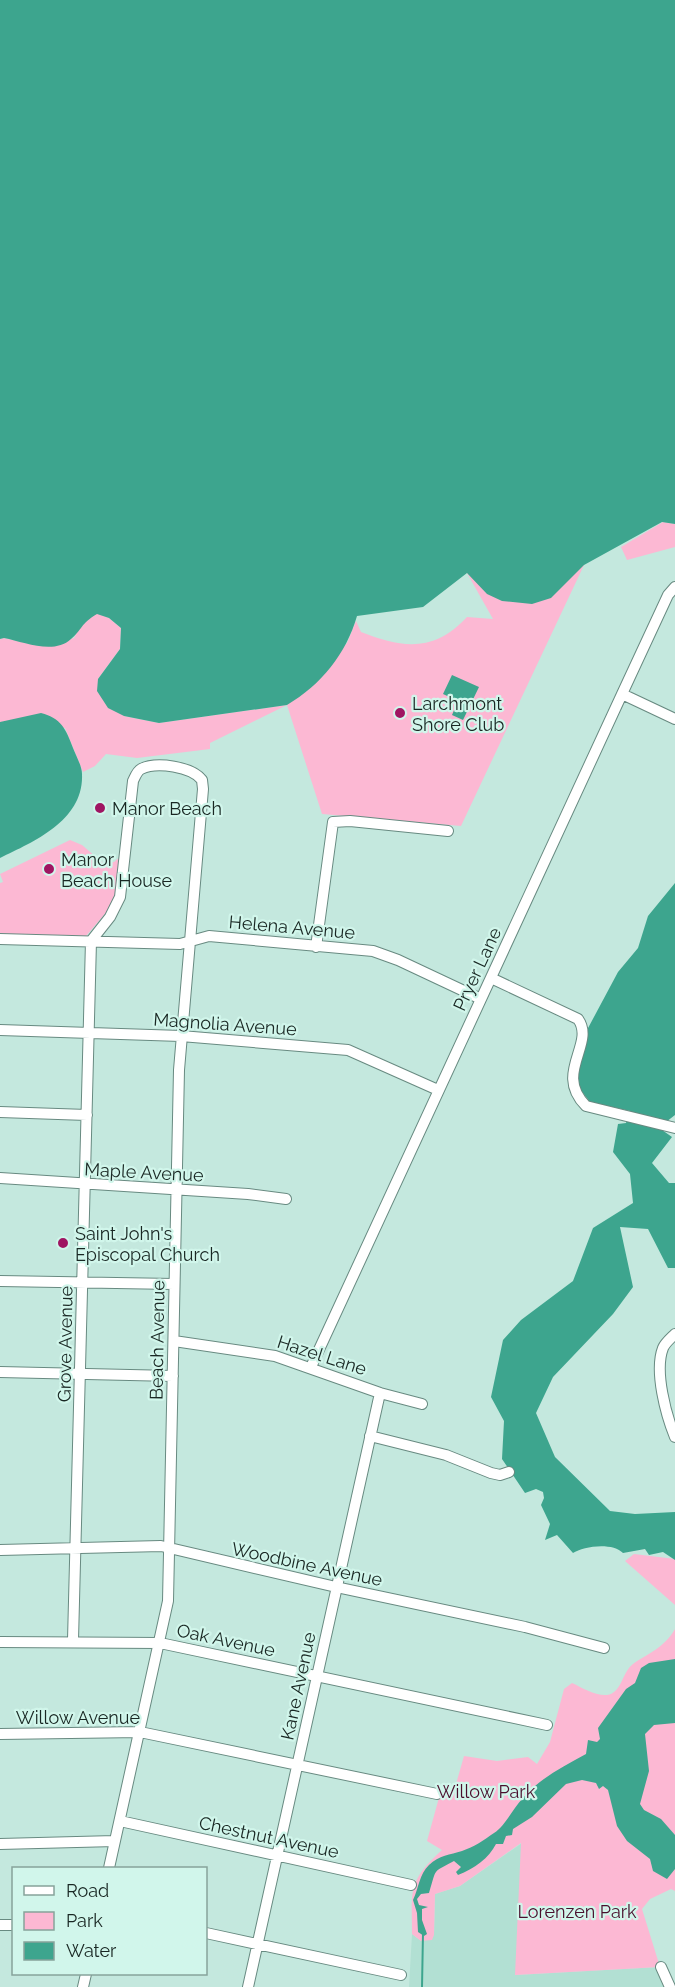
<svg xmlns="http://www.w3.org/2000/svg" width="675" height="1987" font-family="Raleway,sans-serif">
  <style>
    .built { fill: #b2e0d3 }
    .green { fill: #fcb8d3 }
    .water { fill: #3da58e }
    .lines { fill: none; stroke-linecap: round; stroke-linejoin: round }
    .stream { stroke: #3da58e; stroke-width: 2 }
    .minor-casing { stroke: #688a81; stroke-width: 12 }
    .minor { stroke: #fff; stroke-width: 10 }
    .poi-dot { fill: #9f1562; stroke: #d1f6eb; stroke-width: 2 }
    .labels { text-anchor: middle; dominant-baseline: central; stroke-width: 4.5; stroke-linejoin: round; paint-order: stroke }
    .poi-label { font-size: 18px; fill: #192723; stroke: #d1f6eb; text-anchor: start }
    .street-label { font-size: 18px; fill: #192723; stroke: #d1f6eb }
    .park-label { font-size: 18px; fill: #4a0f2d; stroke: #d1f6eb }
  </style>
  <rect width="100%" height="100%" fill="#c4e8de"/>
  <!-- built -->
  <path class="built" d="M522,1843l-6,132 144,-8 9,20h-260l3,-53 9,7 13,-6 1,-41 25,-8z"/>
  <!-- green -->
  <path class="green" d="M663,522l12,2v23l-48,13 -6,-13z
    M584,565l-123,261 -139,-12 -35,-109 -77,38v6l-73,9 -31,-4 -11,12 -12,6 -18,-44 -65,-6v-83l4,-1 37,8 33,-8 8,-16 15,-9 12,5 12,10 -1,21 -22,30 26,37 35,7 128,-18 60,-62 9,-22 5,11c41,16 73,21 106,-15l26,2 -26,-46z
    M70,840l12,5 21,18 11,-1 7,-6 -6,46 -29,34 -86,-1v-52l3,-1 -3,-8z
    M634,1554l41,5v46l-50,-44z
    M675,1629v262l-4,-2 -21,10 -8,10 18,58 -145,8 6,-132 -61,43 -25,8 -1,41 -2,5 -11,1 -9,-7c0,-44 -5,-52 30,-84l-15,-9 13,-47 14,-3 10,-35 33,5 31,-4 9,7 13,-22 14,-53 8,-6c11,5 23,13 35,12 15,-2 15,-23 26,-31 17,-12 31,-16 42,-35z"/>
  <!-- water -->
  <path class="water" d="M0,0h675v524l-13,-2 -78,43 -33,33 -19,6 -30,-3 -15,-7 -20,-21 -44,34 -66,9c-11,38 -36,69 -70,89l-128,18 -35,-7 -16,-8 -11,-17 1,-12 22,-30 1,-21 -12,-10 -12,-4c-17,10 -14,15 -26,25 -17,16 -47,3 -67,-1l-4,1z
    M452,675l27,12 -16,33 -11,-5 6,-14 -15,-7z
    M41,713c20,5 25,16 32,35 3,8 9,18 9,26 2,46 -47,67 -82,84v-136z
    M675,883v232l-9,7 -4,8 10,7 -20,26 17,20h6v85h-7l-20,-39 -28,-2 13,60 -20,27 -60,63 -17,36 19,44 55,54 25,3 40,-2v48l-12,-8 -14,3 -4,-6 -22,4c-10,-11 -40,-7 -50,0l-16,-18 -12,5 5,-16 -9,-19 3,-7 -1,-6 -7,-3 -11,4 -23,-34 2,-38 -13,-24 12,-57 18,-20 52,-39 20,-53 40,-25 -3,-29 -17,-22 5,-28 8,-1 4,-12 -40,-9 -15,-19 12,-53 31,-58 20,-24 10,-32z
    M675,1659v64l-21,2 -9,9 4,37 -9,33 4,6 17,9 14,16v34l-8,10 -14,-8 -3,-12 -23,-18 -10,-15 -9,-36 -5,-4 -4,3 -3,-6 -14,-3 -16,4 -34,33 -19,12 -1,6 -6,1 -3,8h-7c-7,14 -22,25 -38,31l-2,-3 5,-5 -7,-6c-22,12 -17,6 -25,32l-8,1 -4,5 2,6 9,2 -6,2v11l5,14 -3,2 -6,-4 -1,-19 -4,-13c6,-13 6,-25 16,-35 10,-10 21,-10 33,-14 12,-4 22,-11 32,-18 12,-8 19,-25 29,-35 17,-20 41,-32 63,-44l2,-14 9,2 3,-3 -2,-11 28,-39 9,-6 6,-15 8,-5z"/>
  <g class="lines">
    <!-- stream -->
    <path class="stream" d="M422,1987l1,-54"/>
    <defs>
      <path id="minor" d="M622,694l53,25
        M0,939l180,5 29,-8 164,15 25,9 83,39
        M91,941l19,-24 10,-20 13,-116c2,-4 4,-10 8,-12 16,-8 51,-2 61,11l1,9 -24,281 -11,531 -59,267
        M316,947l17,-125 17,-1 98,10
        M491,978l87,41c18,25 -25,54 8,87l89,22
        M0,1030l181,6 167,14 90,40
        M0,1112l87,3
        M0,1178l248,16 38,5
        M0,1281l174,3
        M675,1334c-4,4 -10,9 -12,14 -9,23 3,67 12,89
        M174,1341l101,15 105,37 42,11
        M311,1367l311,-673 46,-99 7,-8
        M0,1372l173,4
        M370,1436l76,19 45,18 9,2 9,-3
        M0,1550l161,-4 175,41 189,40 79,21
        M73,1640l18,-699
        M0,1642l160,1 387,82
        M0,1734l140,-2 297,62
        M120,1821l291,64
        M0,1844l115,-3
        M0,1925h14
        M206,1933l195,42
        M661,1967l9,20
        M83,1987l3,-13
        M248,1987l132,-594"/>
    </defs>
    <!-- minor casing -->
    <use href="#minor" class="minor-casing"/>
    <!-- minor -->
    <use href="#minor" class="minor"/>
  </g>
  <!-- markers -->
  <g class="poi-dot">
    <circle cx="400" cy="713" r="6"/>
    <circle cx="100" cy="808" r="6"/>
    <circle cx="49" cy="869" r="6"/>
    <circle cx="63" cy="1243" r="6"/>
  </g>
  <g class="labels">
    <!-- poi labels -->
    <g class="poi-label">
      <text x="412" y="703">Larchmont<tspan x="412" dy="21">Shore Club</tspan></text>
      <text x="112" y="808">Manor Beach</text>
      <text x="61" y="859">Manor<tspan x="61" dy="21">Beach House</tspan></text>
      <text x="75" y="1233">Saint John's<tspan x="75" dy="21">Episcopal Church</tspan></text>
    </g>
    <!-- street labels -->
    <g class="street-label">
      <text transform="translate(292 927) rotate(5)">Helena Avenue</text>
      <text transform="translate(477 969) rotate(-65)">Pryer Lane</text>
      <text transform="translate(225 1024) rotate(4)">Magnolia Avenue</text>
      <text transform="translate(144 1172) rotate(3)">Maple Avenue</text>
      <text transform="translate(157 1340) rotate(-89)">Beach Avenue</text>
      <text transform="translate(65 1344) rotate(-89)">Grove Avenue</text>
      <text transform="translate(322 1355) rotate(18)">Hazel Lane</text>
      <text transform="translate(307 1564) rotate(12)">Woodbine Avenue</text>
      <text transform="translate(226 1640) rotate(12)">Oak Avenue</text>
      <text transform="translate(298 1686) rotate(-78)">Kane Avenue</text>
      <text x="78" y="1717">Willow Avenue</text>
      <text transform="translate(269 1837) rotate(12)">Chestnut Avenue</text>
    </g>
    <!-- park labels -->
    <g class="park-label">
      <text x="486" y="1791">Willow Park</text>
      <text x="577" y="1911">Lorenzen Park</text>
    </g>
  </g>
  <!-- legend -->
  <rect x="12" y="1867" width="195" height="108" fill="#d1f6eb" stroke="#87a39b" stroke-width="1.5"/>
  <rect x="24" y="1886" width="30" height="9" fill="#ffffff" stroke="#87a39b" stroke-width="1.5"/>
  <text x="66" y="1897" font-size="18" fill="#192723">Road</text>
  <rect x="24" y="1912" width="30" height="18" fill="#fcb8d3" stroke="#87a39b" stroke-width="1.5"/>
  <text x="66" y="1927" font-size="18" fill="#192723">Park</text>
  <rect x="24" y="1942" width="30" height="18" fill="#3da58e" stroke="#87a39b" stroke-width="1.5"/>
  <text x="66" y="1957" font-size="18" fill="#192723">Water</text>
</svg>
